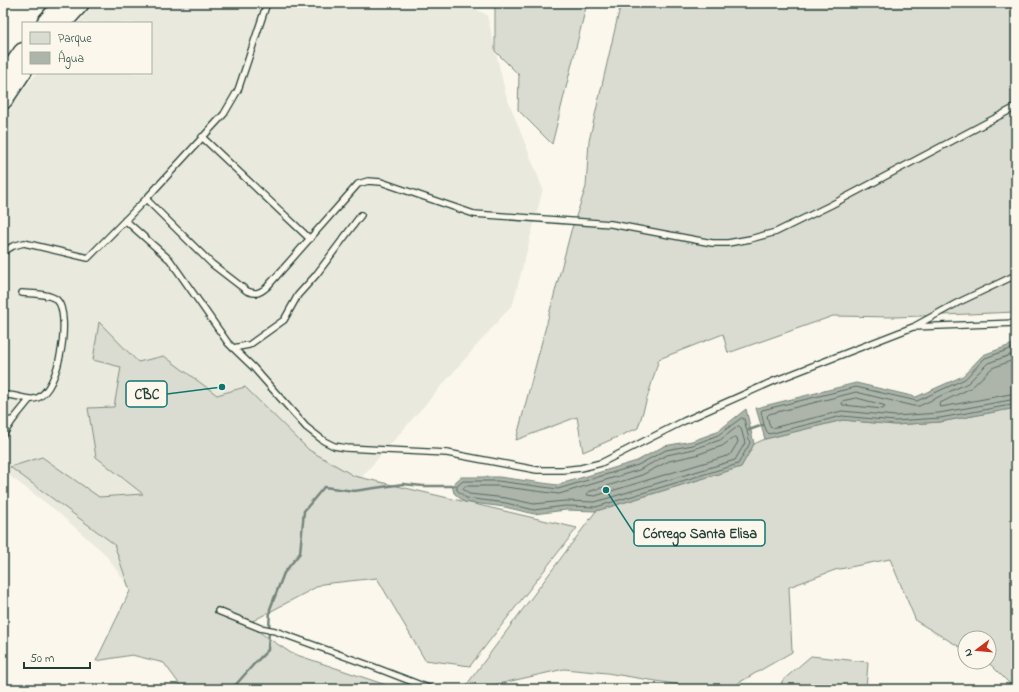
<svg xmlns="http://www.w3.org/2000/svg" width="1019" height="692" font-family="'Indie Flower',sans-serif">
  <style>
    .built { fill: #eae9de }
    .green { fill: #dbdcd1; stroke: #7d8c82 }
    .water { fill: #adb4aa; stroke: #74847b }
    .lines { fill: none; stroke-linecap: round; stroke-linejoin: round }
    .shore { stroke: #586d63; stroke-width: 1 }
    .stream { stroke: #74847b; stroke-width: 2.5 }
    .service-casing { stroke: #1f3d34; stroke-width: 8 }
    .trunk-casing { stroke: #1f3d34; stroke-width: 21 }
    .service { stroke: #fbf7ec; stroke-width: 5.5 }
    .trunk { stroke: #fbf7ec; stroke-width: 18 }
    .leader { fill: none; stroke: #0f766e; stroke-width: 1.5 }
    .callout-dot { fill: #0f766e; stroke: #fbf7ec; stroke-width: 1.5 }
    .callout { fill: #fbf7ec; stroke: #0f766e; stroke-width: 1.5 }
    .callout-label { font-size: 14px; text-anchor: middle; font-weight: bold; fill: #1f3d34 }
  </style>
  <rect width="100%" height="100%" fill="#fbf7ec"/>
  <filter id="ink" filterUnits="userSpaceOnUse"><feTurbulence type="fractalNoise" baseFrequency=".025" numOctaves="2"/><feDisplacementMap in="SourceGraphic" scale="8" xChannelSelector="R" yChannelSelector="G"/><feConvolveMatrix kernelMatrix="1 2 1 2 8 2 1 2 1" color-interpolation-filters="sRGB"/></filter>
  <g filter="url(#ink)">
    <!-- built -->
    <path class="built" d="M95,3h369l23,12 19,80 37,94 -30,115 -257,294 -109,14 -43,-59 -50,-44 -51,-38v-349l12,-22 22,-27h114v-50h-73z"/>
    <!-- green -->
    <path class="green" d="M484,3h103l-35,141 -34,-34 1,-35 -24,-24v-45z
      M621,3h395v309l-120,5 -63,-1 -105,37 -5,-19 -64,25 -21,69 -55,24 -6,-35 -61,23 55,-209 15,-44 3,-46z
      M99,322l39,40 26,-6 53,39 28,-8 64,63 45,26 223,52 -107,138 -45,-6 -48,-82 -55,6 -75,40 44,29 107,36h-215l-19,-26 -32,-8 -36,6 34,-70 -16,-47 -104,-77 32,-10 57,40 44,-3 -47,-37 -8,-49 26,-1 7,-40 -28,-7z
      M1016,408v281h-1l-24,-24 -5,-3h3v-24h-24v12l-49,-29 -26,-62 -55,11 -46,17 3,65 -64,37h-23l-98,-16 -43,-4 -79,18h-20l131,-176 145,-44 13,-23 11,-5 78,-19 52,5 45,-3z
      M811,656l57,6 -2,27h-85l1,-8z"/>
    <!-- water -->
    <path class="water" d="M1016,343v65l-76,14 -45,3 -52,-5 -78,19 -9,-31 100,-25 60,14 47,-21 20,-21z
      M746,409l8,35 -13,23 -145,44 -30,-1 -32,4 -29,-7 -41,-5 -10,-9 -2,-8 9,-8h38l58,8 80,-24 27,-15 28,-5 25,-9z"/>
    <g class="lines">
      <!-- shore -->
      <path class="shore" d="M1016,347l-31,11 -20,21 -48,22 -61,-14 -94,23 -1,2c2,7 3,17 8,22l73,-18 53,5 45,-3 76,-14
        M1016,353l-28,10 -20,20 -49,23h-6l-57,-14 -87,22 -2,2 3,11 2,1 70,-17 53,5 44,-3 77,-14
        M1016,359l-24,9 -21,20 -31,15 -1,2 2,2 75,-14
        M857,398l26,7 2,2 -2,2 -40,-4 -1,-1 1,-3z
        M742,418l2,1 6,24 -12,21 -142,43 -31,-1 -31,4 -28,-7 -40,-5 -9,-8v-4l6,-5h35l60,8 80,-24 28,-15 27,-5 25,-10z
        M739,426l2,2 4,15 -10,17 -140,42 -30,-1 -31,3 -28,-6 -37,-4 -6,-5 2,-3h33l61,8 80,-24 28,-15 27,-6 26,-9z
        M735,437l2,1 1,4 -8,13 -135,41 -8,-1 1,-3 54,-17 27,-14 27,-6 26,-9z"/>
      <!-- stream -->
      <path class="stream" d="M749,430l14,-5
        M232,689l22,-25 14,-14 2,-41 14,-36 16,-20 4,-42 20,-24 30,4 49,-7 20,2h32"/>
      <defs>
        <path id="service" d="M951,3h12
          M202,137l108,102
          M146,199l66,65 35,27c9,4 13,2 20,-4l91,-103 10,-3 13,1 93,32 137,10 101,19h16l22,-4 26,-7 55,-27 185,-98
          M125,220l45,40 58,83 25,24 53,60 18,14 10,5 12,2 101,5 90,17h26l18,-2 20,-5 83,-42 90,-40 139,-54 103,-4
          M3,252l10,-6 11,-3 64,15 58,-59 78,-85 14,-24 29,-87
          M22,293c10,1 27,0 35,7 15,14 2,103 -27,99
          M915,326l42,-23 59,-28
          M233,348l16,-3 35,-25 14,-25 18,-20 45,-60
          M3,395c10,-1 18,3 27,4l-17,21 -10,15
          M3,421l10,-1
          M218,611l42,17 15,3 99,36 57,22"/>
        <path id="trunk" d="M46,23l18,-20
          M62,23l18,-20
          M4,79l19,-27
          M3,100l20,-30"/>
      </defs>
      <!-- service casing -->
      <use href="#service" class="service-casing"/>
      <!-- trunk casing -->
      <use href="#trunk" class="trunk-casing"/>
      <!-- service -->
      <use href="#service" class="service"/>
      <!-- trunk -->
      <use href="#trunk" class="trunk"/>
    </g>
  </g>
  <!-- callouts -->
  <path class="leader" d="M222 387L167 394M606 490L634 533"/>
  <g class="callout-dot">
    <circle cx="222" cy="387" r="4"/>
    <circle cx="606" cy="490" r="4"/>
  </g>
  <g class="callout">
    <rect x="126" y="381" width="41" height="26" rx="4"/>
    <rect x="634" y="520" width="131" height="26" rx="4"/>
  </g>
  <g class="callout-label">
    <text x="147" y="399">CBC</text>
    <text x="700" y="538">Córrego Santa Elisa</text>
  </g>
  <!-- margin -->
  <rect width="1019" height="692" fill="none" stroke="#fbf7ec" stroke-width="16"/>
  <rect x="8" y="8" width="1003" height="676" fill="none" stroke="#1f3d34" stroke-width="1.5" filter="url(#ink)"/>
  <!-- legend -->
  <rect x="22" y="22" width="130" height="52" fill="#fbf7ec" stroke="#a3ada2"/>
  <rect x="30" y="32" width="20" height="12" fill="#dbdcd1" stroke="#a3ada2"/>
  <text x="58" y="42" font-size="12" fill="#1f3d34">Parque</text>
  <rect x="30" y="52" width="20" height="12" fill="#adb4aa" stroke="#a3ada2"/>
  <text x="58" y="62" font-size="12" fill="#1f3d34">Água</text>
  <!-- north arrow -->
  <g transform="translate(977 650) rotate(254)"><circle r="19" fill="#fbf7ec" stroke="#a3ada2"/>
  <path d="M0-3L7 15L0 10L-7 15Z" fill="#c8321e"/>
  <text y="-6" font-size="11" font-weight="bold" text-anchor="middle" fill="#1f3d34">N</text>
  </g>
  <!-- scale -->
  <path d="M24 662v6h66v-6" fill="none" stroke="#1f3d34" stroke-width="2"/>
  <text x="30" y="662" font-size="12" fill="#1f3d34" stroke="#fbf7ec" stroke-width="3" paint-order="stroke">50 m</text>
</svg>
